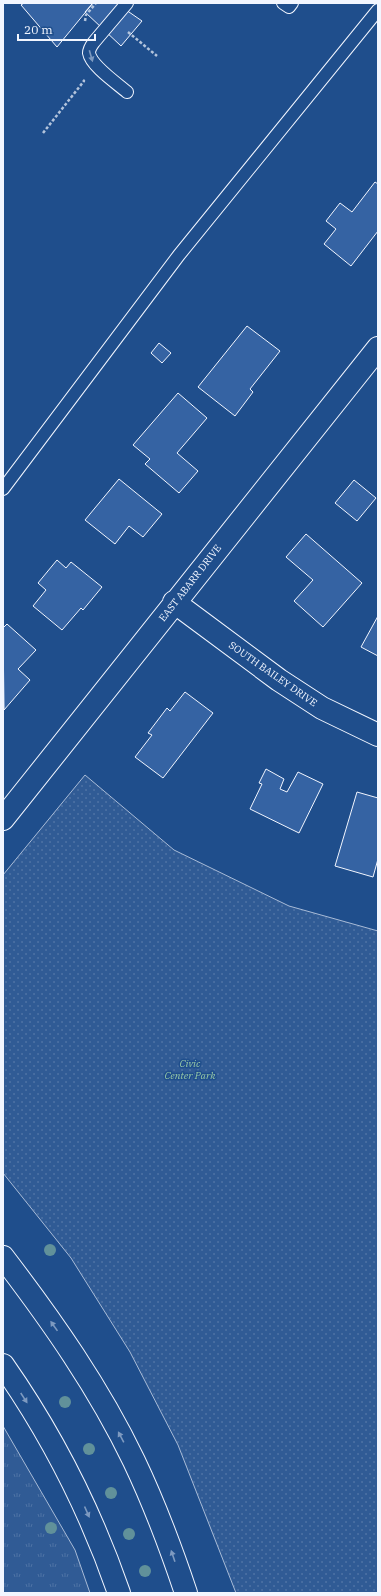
<svg xmlns="http://www.w3.org/2000/svg" width="381" height="1596" font-family="'IBM Plex Serif',serif">
  <style>
    .grass { fill: url(#grass-tufts); stroke: #a8bbd7 }
    .park { fill: url(#park-dots); stroke: #a8bbd7 }
    .building { fill: #3563a3; stroke: #f2f6ff }
    .lines { fill: none; stroke-linecap: round; stroke-linejoin: round }
    .service-casing { stroke: #f2f6ff; stroke-width: 14 }
    .minor-casing { stroke: #f2f6ff; stroke-width: 24 }
    .secondary-casing { stroke: #f2f6ff; stroke-width: 24 }
    .path { stroke: #b3c4dc; stroke-width: 2.5; stroke-dasharray: 3 2; stroke-linecap: butt }
    .service { stroke: #1f4e8c; stroke-width: 12 }
    .minor { stroke: #1f4e8c; stroke-width: 22 }
    .secondary { stroke: #1f4e8c; stroke-width: 22 }
    .tree { fill: #61919a }
    .oneway { fill: #7e9ac0 }
    .labels { text-anchor: middle; dominant-baseline: central; stroke-width: 3; stroke-linejoin: round; paint-order: stroke }
    .street-label { font-size: 10px; fill: #f2f6ff; stroke: #1f4e8c }
    .park-label { font-size: 10px; font-style: italic; fill: #97c8a6; stroke: #1f4e8c }
  </style>
  <defs>
    <pattern id="grass-tufts" width="24" height="20" patternUnits="userSpaceOnUse"><rect width="24" height="20" fill="#305b95"/><path d="M3 7l-1-3M5 7V3M7 7l1-3M15 17l-1-3M17 17v-4M19 17l1-3" fill="none" stroke="#4e73a5"/></pattern>
    <pattern id="park-dots" width="8" height="8" patternUnits="userSpaceOnUse"><rect width="8" height="8" fill="#305b95"/><path d="M2 2h.1M6 6h.1" fill="none" stroke="#4e73a5" stroke-width="1.8" stroke-linecap="round"/></pattern>
  </defs>
  <rect width="100%" height="100%" fill="#1f4e8c"/>
  <!-- grass -->
  <path class="grass" d="M3,1426l72,124 15,43h-87z"/>
  <!-- park -->
  <path class="park" d="M85,775l89,75 115,56 89,25v662h-142l-58,-148 -48,-93 -59,-94 -68,-85v-298z"/>
  <!-- building -->
  <path class="building" d="M24,3h69l-36,44 -36,-42z
    M93,3h23l26,18 -21,25 -36,-34z
    M375,182l3,2v47l-27,35 -27,-22 12,-15 -10,-8 14,-18 12,9z
    M247,326l33,25 -30,38 3,3 -18,24 -37,-29z
    M159,343l12,10 -9,10 -11,-10z
    M178,393l29,25 -30,35 21,18 -19,22 -34,-29 5,-5 -17,-14z
    M119,479l43,35 -19,23 -14,-11 -14,18 -30,-24z
    M354,480l22,18 -19,23 -22,-18z
    M306,534l56,49 -39,44 -29,-26 19,-21 -27,-23z
    M57,560l9,8 5,-6 31,25 -19,23 -2,-2 -19,22 -29,-24 13,-16 -8,-7z
    M378,616v40l-17,-9z
    M7,624l29,26 -18,19 12,11 -26,30 -1,-82z
    M185,692l28,21 -50,65 -28,-21 17,-22 -4,-2 19,-25 3,3z
    M266,769l18,10 -4,10 7,3 11,-20 25,12 -24,49 -49,-24 12,-25 -3,-1z
    M357,792l21,6v61l-5,18 -38,-11z"/>
  <g class="lines">
    <defs>
      <path id="service" d="M127,3l-33,39c-3,4 -5,7 -5,11 2,13 29,31 38,39
        M283,3l6,4 3,-4
        M3,489l176,-234 199,-245"/>
      <path id="minor" d="M174,602l105,78 43,28 56,27
        M3,819l375,-471"/>
      <path id="secondary" d="M3,1257c49,64 96,131 131,204 20,42 37,87 52,132
        M3,1365c49,70 88,147 116,228"/>
    </defs>
    <!-- service casing -->
    <use href="#service" class="service-casing"/>
    <!-- minor casing -->
    <use href="#minor" class="minor-casing"/>
    <!-- secondary casing -->
    <use href="#secondary" class="secondary-casing"/>
    <!-- path -->
    <path class="path" d="M85,21l1,-6 10,-12
      M128,32l29,24
      M43,133l41,-52 -1,-1"/>
    <!-- service -->
    <use href="#service" class="service"/>
    <!-- minor -->
    <use href="#minor" class="minor"/>
    <!-- secondary -->
    <use href="#secondary" class="secondary"/>
  </g>
  <!-- trees -->
  <g class="tree">
    <circle cx="50" cy="1250" r="6"/>
    <circle cx="65" cy="1402" r="6"/>
    <circle cx="89" cy="1449" r="6"/>
    <circle cx="111" cy="1493" r="6"/>
    <circle cx="51" cy="1528" r="6"/>
    <circle cx="129" cy="1534" r="6"/>
    <circle cx="145" cy="1571" r="6"/>
  </g>
  <!-- one-way arrows -->
  <defs><path id="oneway-solid" d="M-6-.8H1V-3.2L6.5 0L1 3.2V.8H-6Z"/></defs>
  <g class="oneway">
    <use href="#oneway-solid" transform="translate(91 56) rotate(74)"/>
    <use href="#oneway-solid" transform="translate(54 1326) rotate(-125)"/>
    <use href="#oneway-solid" transform="translate(24 1398) rotate(57)"/>
    <use href="#oneway-solid" transform="translate(121 1437) rotate(-118)"/>
    <use href="#oneway-solid" transform="translate(87 1512) rotate(66)"/>
    <use href="#oneway-solid" transform="translate(173 1556) rotate(-109)"/>
  </g>
  <g class="labels">
    <!-- street labels -->
    <g class="street-label">
      <text transform="translate(190 583) rotate(-52)">EAST ABARR DRIVE</text>
      <text transform="translate(273 674) rotate(35)">SOUTH BAILEY DRIVE</text>
    </g>
    <!-- park labels -->
    <g class="park-label">
      <text x="190" y="1063">Civic<tspan x="190" dy="12">Center Park</tspan></text>
    </g>
  </g>
  <!-- border -->
  <rect width="381" height="1596" fill="none" stroke="#f2f6ff" stroke-width="8"/>
  <!-- scale -->
  <path d="M18 34v6h77v-6" fill="none" stroke="#f2f6ff" stroke-width="2"/>
  <text x="24" y="34" font-size="12" fill="#f2f6ff" stroke="#1f4e8c" stroke-width="3" paint-order="stroke">20 m</text>
</svg>
